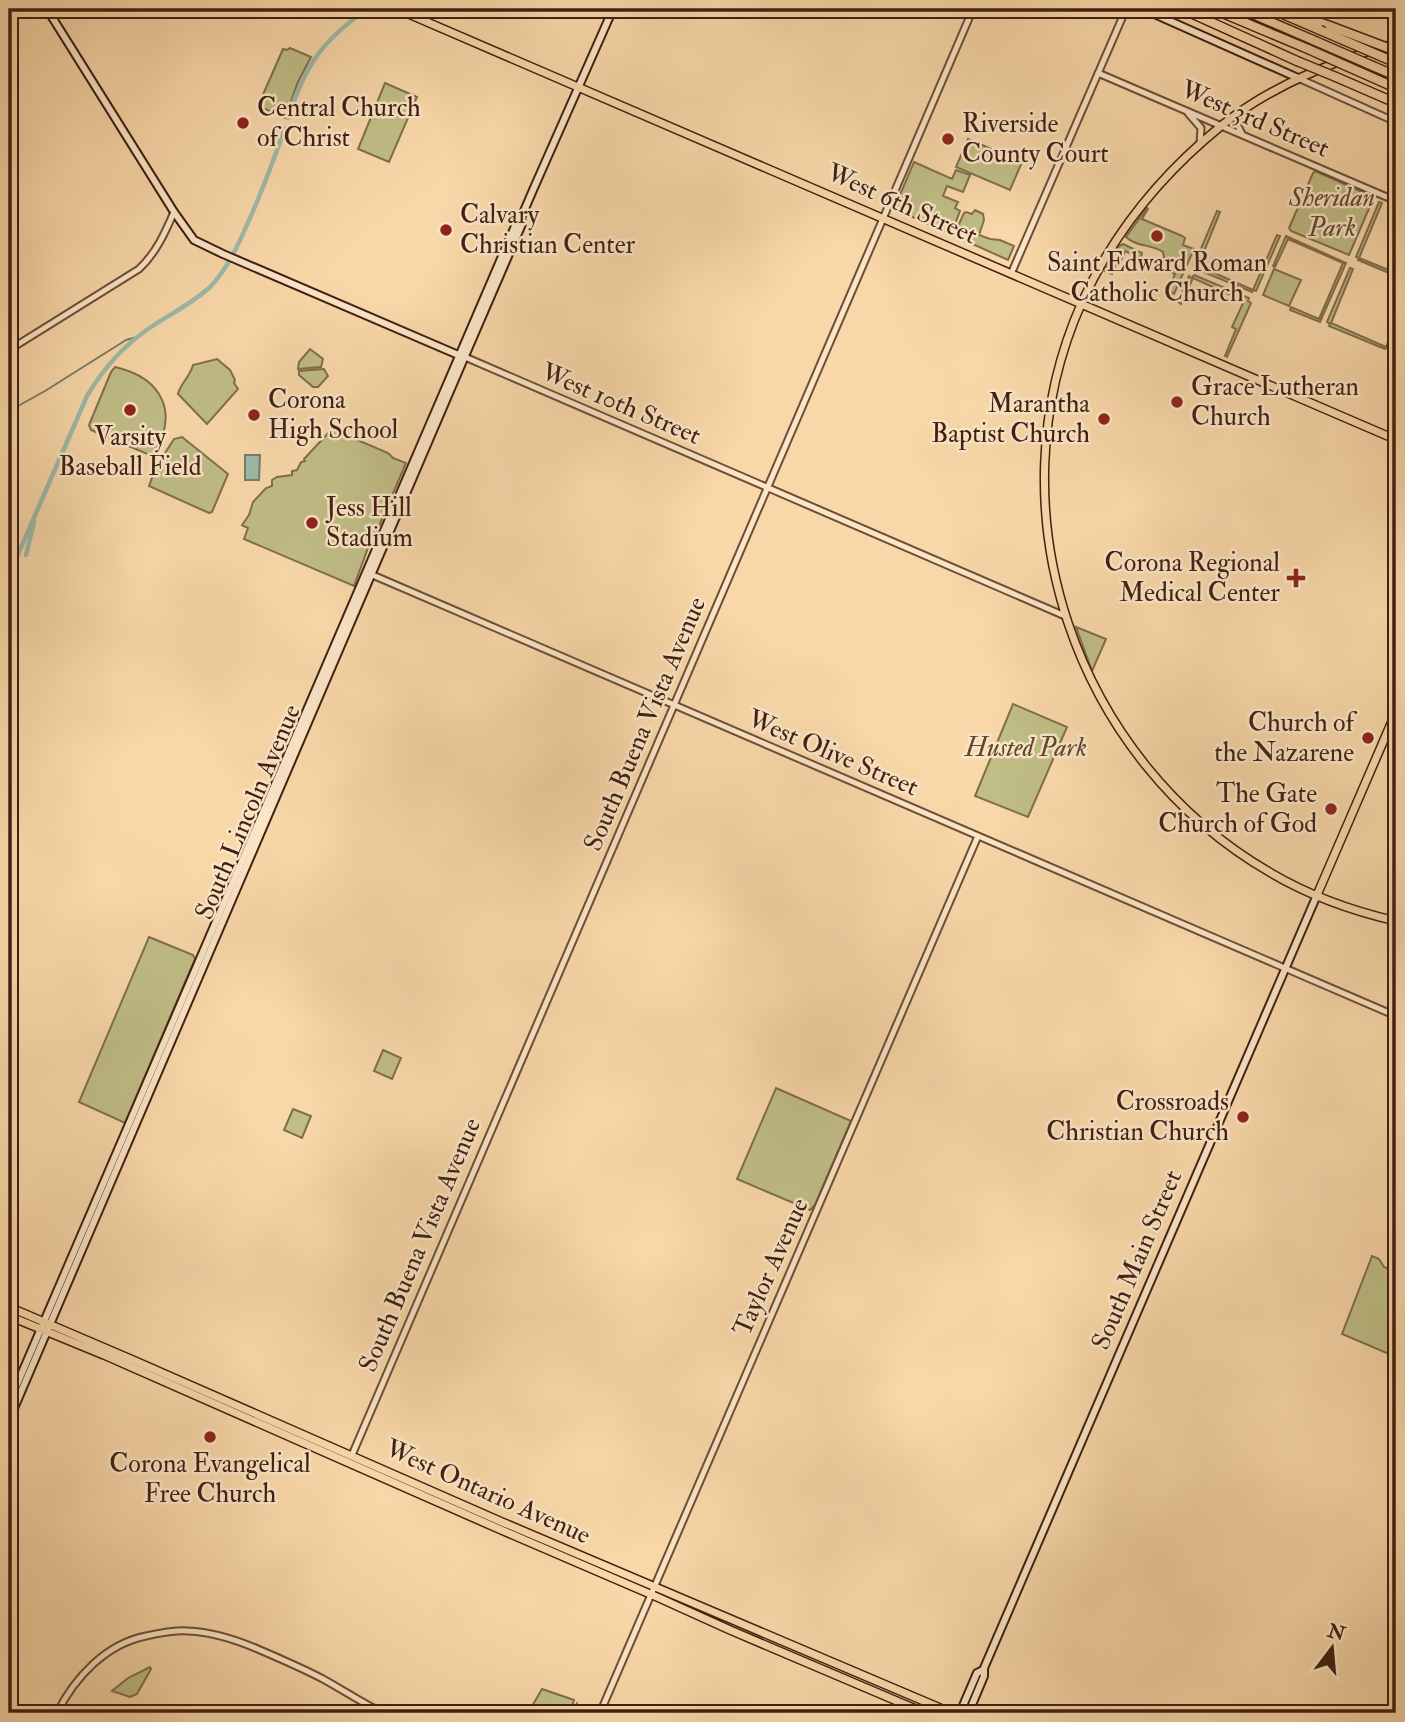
<svg xmlns="http://www.w3.org/2000/svg" width="1405" height="1722" font-family="'IM FELL Double Pica',serif">
  <style>
    .green { fill: #c0bd86; stroke: #806e4b; stroke-width: 2 }
    .water { fill: #9dbaa9; stroke: #787c6c; stroke-width: 2 }
    .lines { fill: none; stroke-linecap: round; stroke-linejoin: round }
    .stream { stroke: #787c6c; stroke-width: 2 }
    .canal { stroke: #9dbaa9; stroke-width: 4.5 }
    .tertiary-casing { stroke: #6e4d36; stroke-width: 9 }
    .secondary-casing { stroke: #401f10; stroke-width: 10 }
    .primary-casing { stroke: #401f10; stroke-width: 10 }
    .motorway-casing { stroke: #401f10; stroke-width: 11 }
    .tertiary { stroke: #fae5c7; stroke-width: 5 }
    .secondary { stroke: #fae5c7; stroke-width: 6 }
    .primary { stroke: #f8d7a9; stroke-width: 7 }
    .motorway { stroke: #f8d7a9; stroke-width: 8 }
    .motorway-bridge-casing { stroke: #401f10; stroke-width: 11; stroke-linecap: butt }
    .motorway-bridge { stroke: #f8d7a9; stroke-width: 8 }
    .poi-dot { fill: #8f2418; stroke: #fae5c7; stroke-width: 2.5 }
    .labels { text-anchor: middle; dominant-baseline: central; stroke-width: 5; stroke-linejoin: round; paint-order: stroke }
    .poi-label { font-size: 26px; fill: #401f10; stroke: #fae5c7; text-anchor: start }
    .street-label { font-size: 26px; fill: #401f10; stroke: #fae5c7 }
    .park-label { font-size: 26px; font-style: italic; fill: #60462e; stroke: #fae5c7 }
  </style>
  <rect width="100%" height="100%" fill="#f8d7a9"/>
  <filter id="stains"><feTurbulence type="fractalNoise" baseFrequency=".00286" numOctaves="4"/><feColorMatrix values="0 0 0 0 .2 0 0 0 0 .09 0 0 0 0 .02 0 0 0 .5 -.17"/></filter>
  <radialGradient id="worn" r=".72"><stop offset=".6" stop-color="#630" stop-opacity="0"/><stop offset="1" stop-color="#630" stop-opacity=".3"/></radialGradient>
  <!-- green -->
  <path class="green" d="M290,48l21,9 -13,25 -13,36 -27,-12 25,-57 4,1z
    M385,83l32,14 -28,65 -31,-13z
    M968,139l54,23 -12,28 -54,-23z
    M914,162l38,17 4,-9 14,5 -7,17 -16,-6 -4,10 15,6 -3,6 5,3 -5,13 -4,-1 -4,9 -53,-23z
    M1315,171l59,26 -25,58 -58,-24 -2,-3 24,-55z
    M1379,202l3,1 -23,55 37,15v3l-38,-16 1,-2 -3,-1z
    M1147,208l1,1 -6,10 40,17 3,2 -2,7 11,4 -20,45 -6,-3 7,-17 -18,-8 -1,-3 5,-1 3,-5 -1,-5c-11,-8 -27,-5 -37,-15z
    M975,210l8,4 1,6 -5,15 11,4 10,1 14,6 -6,14 -51,-23 5,-10 -4,-1 6,-13 2,-1 6,2z
    M1217,211l3,1 -22,54 55,24 24,-55 3,1 -24,55 -3,-1 -1,2 -56,-23 1,-3 -3,-1z
    M1286,236l60,27 -26,59 -30,-12 1,-3 28,12 24,-56 -55,-24 -13,28 -2,-1z
    M1123,244l19,9 -1,5 -16,-7 -5,12 -4,2 -4,9 -7,-3 14,-25z
    M1350,268l3,1 -22,54 55,24 10,-23v7l-7,17 -2,-1 -2,2 -56,-23 1,-2 -3,-2z
    M1274,269l27,11 -12,26 -26,-11z
    M1194,275l55,23 -1,3 3,2 -24,54 -2,-1 11,-27 -4,-2 12,-26 -51,-23 -12,26 -3,-2 11,-26 3,2z
    M310,349l13,10 -2,8 -23,2 1,-7z
    M217,359l13,11 5,10 -1,3 4,6 -31,35 -29,-30c2,-10 12,-17 15,-29z
    M115,367c48,11 65,47 37,89l-61,-26 -2,-5 22,-53z
    M324,369l4,7 -10,11h-5l-14,-12v-4z
    M332,429l56,24 5,5 13,5 -32,75 -2,-1 -18,49 -110,-47 4,-11 -6,-3 7,-10 4,-13 13,-14 6,-2v-6l5,-3 15,-2v-4l5,-1 4,-8 4,-1 -1,-2z
    M182,437l46,37 -16,38 -3,1 -60,-27 7,-19 18,-28z
    M1076,627l30,12 -14,32z
    M1013,704l54,23 -39,90 -53,-21z
    M149,937l44,18 2,4 -70,164 -46,-21z
    M383,1050l18,8 -9,21 -18,-8z
    M776,1088l75,33 -36,84 -5,5 -73,-31z
    M293,1109l18,7 -9,22 -18,-8z
    M1372,1256l7,3 5,8 12,5v85l-54,-23z
    M150,1667l1,2 -14,25 -7,3 -18,-6 16,-13z
    M542,1689l32,11 -4,13h-42z"/>
  <!-- water -->
  <path class="water" d="M245,455h15l-1,25h-14z"/>
  <g class="lines">
    <!-- stream -->
    <path class="stream" d="M9,411l36,-20 81,-51 11,-3
      M574,1713l3,-10"/>
    <!-- canal -->
    <path class="canal" d="M288,118c17,-53 34,-77 79,-109
      M26,555l8,-33
      M9,575l78,-179c16,-27 35,-49 61,-67 20,-14 44,-25 62,-42 19,-20 29,-44 40,-69 13,-29 24,-59 35,-90"/>
    <defs>
      <path id="tertiary" d="M1098,73l298,128
        M1298,78l98,44
        M1188,113l13,15 -1,16
        M1238,114l-1,10 5,10
        M1011,274l115,-265
        M9,350l130,-81c17,-16 26,-36 35,-57
        M465,357l600,259
        M368,573l1028,443
        M352,1455l621,-1446
        M57,1713c18,-36 49,-69 89,-77 14,-3 28,-6 42,-5 26,1 49,9 72,19 21,9 42,18 63,29 20,11 39,24 60,34
        M600,1713l378,-877"/>
      <path id="secondary" d="M47,9l127,203 20,28 29,14 240,103
        M1143,9l155,69
        M9,1403l506,-1177 2,-4 4,-4
        M9,1420l459,-1071 54,-125 -1,-6 12,-28 80,-181
        M961,1713l1,-5 15,-35 6,-3
        M967,1713l2,-1 15,-36v-8l333,-773"/>
      <path id="primary" d="M397,9l965,416 28,12 6,8
        M1396,43c-62,18 -124,42 -175,83 -59,48 -107,106 -139,176 -93,208 -7,458 189,571 39,23 82,38 125,48
        M1317,895l79,-183
        M9,1307l124,53 369,162 450,191
        M9,1316l95,39 395,174 158,68 73,33 195,83"/>
      <path id="motorway" d="M1182,9l115,52
        M1213,9l95,40
        M1241,9l72,31
        M1271,9l49,21
        M1293,13l37,13
        M1375,67l21,9
        M1360,72l36,16
        M1336,77l60,26"/>
    </defs>
    <!-- tertiary casing -->
    <use href="#tertiary" class="tertiary-casing"/>
    <!-- secondary casing -->
    <use href="#secondary" class="secondary-casing"/>
    <!-- primary casing -->
    <use href="#primary" class="primary-casing"/>
    <!-- motorway casing -->
    <use href="#motorway" class="motorway-casing"/>
    <!-- tertiary -->
    <use href="#tertiary" class="tertiary"/>
    <!-- secondary -->
    <use href="#secondary" class="secondary"/>
    <!-- primary -->
    <use href="#primary" class="primary"/>
    <!-- motorway -->
    <use href="#motorway" class="motorway"/>
    <defs>
      <path id="motorway-bridge" d="M1330,26l66,25
        M1320,30l72,31
        M1313,40l62,27
        M1308,49l52,23
        M1297,61l39,16"/>
    </defs>
    <!-- motorway-bridge casing -->
    <use href="#motorway-bridge" class="motorway-bridge-casing"/>
    <!-- motorway-bridge -->
    <use href="#motorway-bridge" class="motorway-bridge"/>
  </g>
  <!-- markers -->
  <g class="poi-dot">
    <circle cx="243" cy="123" r="7"/>
    <circle cx="948" cy="139" r="7"/>
    <circle cx="446" cy="230" r="7"/>
    <circle cx="1157" cy="236" r="7"/>
    <circle cx="1177" cy="402" r="7"/>
    <circle cx="130" cy="410" r="7"/>
    <circle cx="254" cy="415" r="7"/>
    <circle cx="1104" cy="419" r="7"/>
    <circle cx="312" cy="523" r="7"/>
    <path d="M1292.5 567.5h7v7h7v7h-7v7h-7v-7h-7v-7h7z"/>
    <circle cx="1368" cy="738" r="7"/>
    <circle cx="1331" cy="809" r="7"/>
    <circle cx="1243" cy="1117" r="7"/>
    <circle cx="210" cy="1437" r="7"/>
  </g>
  <g class="labels">
    <!-- poi labels -->
    <g class="poi-label">
      <text x="257" y="108">Central Church<tspan x="257" dy="30">of Christ</tspan></text>
      <text x="962" y="124">Riverside<tspan x="962" dy="30">County Court</tspan></text>
      <text x="460" y="215">Calvary<tspan x="460" dy="30">Christian Center</tspan></text>
      <text x="1157" y="263" text-anchor="middle">Saint Edward Roman<tspan x="1157" dy="30">Catholic Church</tspan></text>
      <text x="1191" y="387">Grace Lutheran<tspan x="1191" dy="30">Church</tspan></text>
      <text x="268" y="400">Corona<tspan x="268" dy="30">High School</tspan></text>
      <text x="1090" y="404" text-anchor="end">Marantha<tspan x="1090" dy="30">Baptist Church</tspan></text>
      <text x="130" y="437" text-anchor="middle">Varsity<tspan x="130" dy="30">Baseball Field</tspan></text>
      <text x="326" y="508">Jess Hill<tspan x="326" dy="30">Stadium</tspan></text>
      <text x="1280" y="563" text-anchor="end">Corona Regional<tspan x="1280" dy="30">Medical Center</tspan></text>
      <text x="1354" y="723" text-anchor="end">Church of<tspan x="1354" dy="30">the Nazarene</tspan></text>
      <text x="1317" y="794" text-anchor="end">The Gate<tspan x="1317" dy="30">Church of God</tspan></text>
      <text x="1229" y="1102" text-anchor="end">Crossroads<tspan x="1229" dy="30">Christian Church</tspan></text>
      <text x="210" y="1464" text-anchor="middle">Corona Evangelical<tspan x="210" dy="30">Free Church</tspan></text>
    </g>
    <!-- street labels -->
    <g class="street-label">
      <text transform="translate(1255 119) rotate(23)">West 3rd Street</text>
      <text transform="translate(902 204) rotate(24)">West 6th Street</text>
      <text transform="translate(621 404) rotate(23)">West 10th Street</text>
      <text transform="translate(645 724) rotate(-67)">South Buena Vista Avenue</text>
      <text transform="translate(833 753) rotate(23)">West Olive Street</text>
      <text transform="translate(248 812) rotate(-67)">South Lincoln Avenue</text>
      <text transform="translate(420 1245) rotate(-67)">South Buena Vista Avenue</text>
      <text transform="translate(1137 1260) rotate(-67)">South Main Street</text>
      <text transform="translate(771 1267) rotate(-66)">Taylor Avenue</text>
      <text transform="translate(488 1492) rotate(24)">West Ontario Avenue</text>
    </g>
    <!-- park labels -->
    <g class="park-label">
      <text x="1332" y="198">Sheridan<tspan x="1332" dy="30">Park</tspan></text>
      <text x="1026" y="748">Husted Park</text>
    </g>
  </g>
  <!-- margin -->
  <rect width="1405" height="1722" fill="none" stroke="#f8d7a9" stroke-width="35"/>
  <rect x="10" y="10" width="1384" height="1701" fill="none" stroke="#401f10" stroke-width="3.5"/>
  <rect x="18" y="18" width="1370" height="1687" fill="none" stroke="#401f10" stroke-width="2"/>
  <!-- north arrow -->
  <g transform="translate(1332 1648) rotate(16)" stroke="#fae5c7" stroke-width="5" paint-order="stroke">
  <path d="M0-5L12 26L0 18L-12 26Z" fill="#401f10"/>
  <text y="-10" font-size="19" font-weight="bold" text-anchor="middle" fill="#401f10">N</text>
  </g>
  <rect width="100%" height="100%" filter="url(#stains)"/>
  <rect width="100%" height="100%" fill="url(#worn)"/>
</svg>
